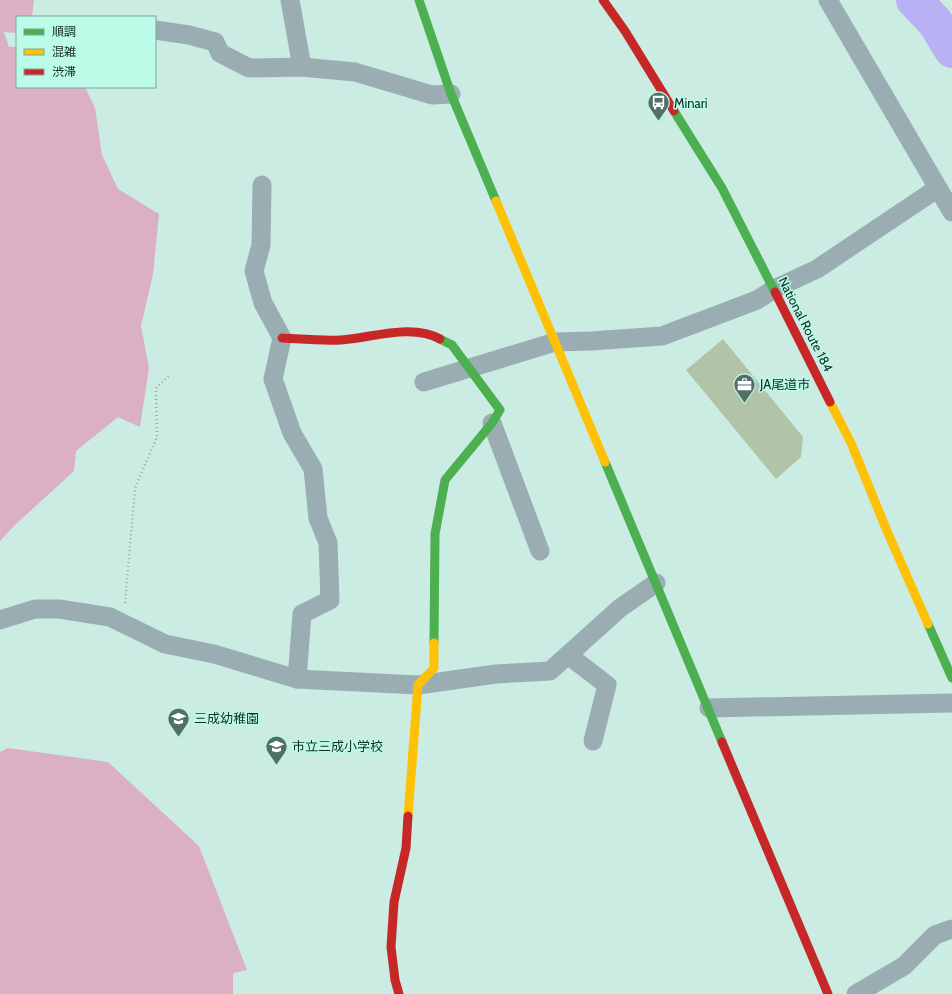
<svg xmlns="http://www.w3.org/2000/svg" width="952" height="994" viewBox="0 0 952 994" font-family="Cabin,'Noto Sans JP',sans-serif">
<rect width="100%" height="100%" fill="#caece2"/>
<g fill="#dcb0c4">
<path d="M0 0H34L32 17H17V33L4 32 9 47H17V87H85L95 108 102 155 118 189 159 214 153 274 141 326 149 368 140 427 118 417 76 451 74 471 15 525 0 541Z"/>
<path d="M8 748 108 762 199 846 247 970 233 973V994H0V752Z"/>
</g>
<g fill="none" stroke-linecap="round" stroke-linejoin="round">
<path stroke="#b8b1f4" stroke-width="36" d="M914 0 935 22 952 50"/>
</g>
<path fill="#b2c4a8" d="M723 339 803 437 801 457 776 479 686 370Z"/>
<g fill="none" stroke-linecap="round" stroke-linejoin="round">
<path stroke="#96abab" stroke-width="2.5" stroke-dasharray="1 3" stroke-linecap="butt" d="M125 603 135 488 157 437 156 388 169 376"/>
<g stroke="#9aadb3" stroke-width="19">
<path d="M290 0 302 67"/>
<path d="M828 0 952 212"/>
<path d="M155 30 189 35 215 42 220 53 249 68 302 67 355 72 432 95 451 94"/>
<path d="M262 185 261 245 254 271 263 303 282 338 273 379 292 433 313 469 318 518 328 543 330 600 302 614 297 679"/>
<path d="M424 382 555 342 591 341 662 336 757 300 774 289 817 269 938 188"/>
<path d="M492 423 540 551"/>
<path d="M0 620 35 609H59L110 617 165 644 214 654 297 679 418 685 496 674 550 671 620 608 656 583"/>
<path d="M568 655 607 685 593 741"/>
<path d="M709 708 952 703"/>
<path d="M856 994 904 966 935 935 952 929"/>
</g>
<g stroke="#4caf50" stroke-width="9">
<path d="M419 0 451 94 496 201"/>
<path d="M674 111 722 188 775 292"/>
<path d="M605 462 722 742"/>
<path d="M928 624 952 678"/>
<path d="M434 643 435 534 445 480 492 423 500 410 452 345 440 339"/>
</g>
<g stroke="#ffc107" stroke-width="9">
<path d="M496 201 605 462"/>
<path d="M830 402 851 443 887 531 928 624"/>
<path d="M408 816 418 685 434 668V643"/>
</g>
<g stroke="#c62828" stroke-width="9">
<path d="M603 0 625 31 674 111"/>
<path d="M775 292 830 402"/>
<path d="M282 338C301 339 321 341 341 340 371 338 412 323 440 339"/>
<path d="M722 742 828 994"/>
<path d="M399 994 395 980 391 947 394 902 406 848 408 816"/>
</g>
</g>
<defs>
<symbol id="bus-pin" viewBox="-11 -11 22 30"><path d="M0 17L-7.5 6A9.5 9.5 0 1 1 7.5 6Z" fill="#536f68" stroke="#bbfbe8"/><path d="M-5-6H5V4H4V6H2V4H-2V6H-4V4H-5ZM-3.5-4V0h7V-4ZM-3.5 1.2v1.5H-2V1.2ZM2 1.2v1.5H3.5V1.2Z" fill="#fff"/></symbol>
<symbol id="office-pin" viewBox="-11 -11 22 30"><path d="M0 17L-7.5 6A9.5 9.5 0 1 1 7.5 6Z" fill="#536f68" stroke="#bbfbe8"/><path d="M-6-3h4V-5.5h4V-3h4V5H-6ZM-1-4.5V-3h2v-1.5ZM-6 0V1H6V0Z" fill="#fff"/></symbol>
<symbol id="school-pin" viewBox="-11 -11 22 30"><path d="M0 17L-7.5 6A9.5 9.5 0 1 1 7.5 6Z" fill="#536f68" stroke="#bbfbe8"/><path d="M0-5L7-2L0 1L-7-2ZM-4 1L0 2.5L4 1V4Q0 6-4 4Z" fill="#fff"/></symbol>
</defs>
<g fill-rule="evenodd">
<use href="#bus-pin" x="646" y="90" width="25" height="34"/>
<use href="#office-pin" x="732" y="372" width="25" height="34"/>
<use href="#school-pin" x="166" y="706" width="25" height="34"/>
<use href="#school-pin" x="264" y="734" width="25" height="34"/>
</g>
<g text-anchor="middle" stroke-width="3" stroke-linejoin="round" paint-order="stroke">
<g font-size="13" fill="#132c26" stroke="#bbfbe8" text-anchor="start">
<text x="674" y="108">Minari</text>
<text x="760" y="389">JA尾道市</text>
<text x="194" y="723">三成幼稚園</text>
<text x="292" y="751">市立三成小学校</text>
</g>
<g font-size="13" fill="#132c26" stroke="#bbfbe8">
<text transform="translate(806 324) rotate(63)" y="5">National Route 184</text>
</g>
</g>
<rect x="16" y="16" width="140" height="72" fill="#bbfbe8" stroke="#78a89a"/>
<rect x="24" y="29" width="20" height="6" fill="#4caf50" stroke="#78a89a"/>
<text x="52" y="36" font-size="12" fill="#132c26">順調</text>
<rect x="24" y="49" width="20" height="6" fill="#ffc107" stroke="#78a89a"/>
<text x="52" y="56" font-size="12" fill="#132c26">混雑</text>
<rect x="24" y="69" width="20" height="6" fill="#c62828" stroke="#78a89a"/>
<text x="52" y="76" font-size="12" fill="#132c26">渋滞</text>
</svg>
